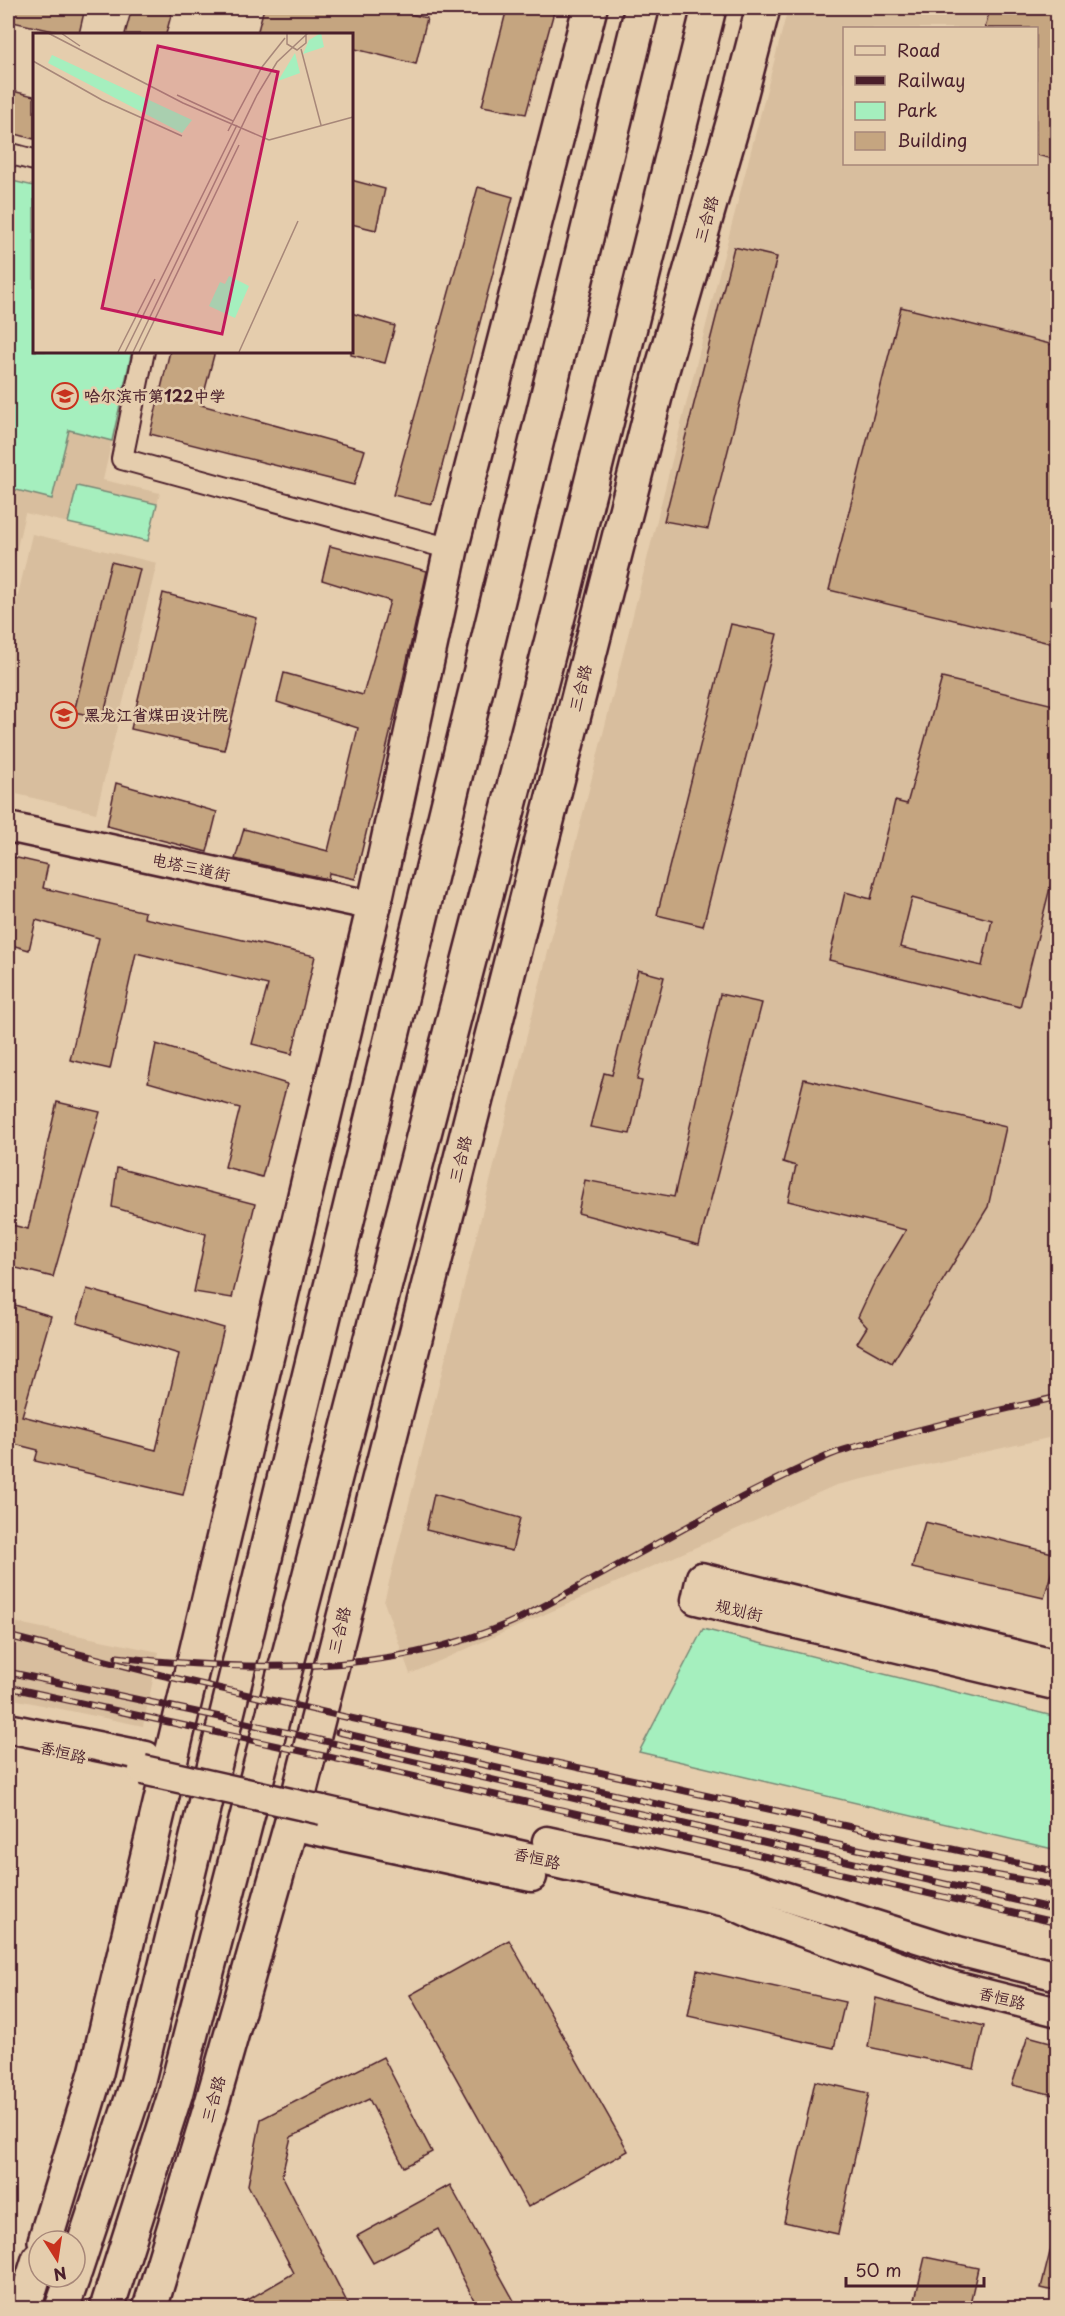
<svg xmlns="http://www.w3.org/2000/svg" width="1065" height="2316" viewBox="0 0 1065 2316" font-family="'Playpen Sans','LXGW WenKai TC',sans-serif">
<rect width="100%" height="100%" fill="#e5cdad"/>
<filter id="ink" filterUnits="userSpaceOnUse"><feTurbulence type="fractalNoise" baseFrequency=".0167" numOctaves="2"/><feDisplacementMap in="SourceGraphic" scale="12" xChannelSelector="R" yChannelSelector="G"/><feConvolveMatrix kernelMatrix="1 2 1 2 8 2 1 2 1" color-interpolation-filters="sRGB"/></filter>
<g filter="url(#ink)">
<g fill="#d8be9e" fill-rule="evenodd">
<path d="M788 8H1057V1436L836 1485 410 1674 384 1602 720 270ZM844 28H1036V164H844Z"/>
<path d="M8 180 34 186V351H132L103 480 160 493 148 541 25 513 8 587Z"/>
<path d="M32 534 157 563 96 813 8 792V639Z"/>
<path d="M8 1621 159 1652 143 1726 8 1698Z"/>
</g>
<g fill="#a5efbe" stroke="#788774" stroke-width="1.5">
<path d="M8 180 34 186V351H132L112 441 69 430 52 499 8 488Z"/>
<path d="M77 486 157 504 148 541 68 523Z"/>
<path d="M703 1629 1057 1717V1850L639 1752Z"/>
</g>
<g fill="#c5a580" stroke="#4a1f2b" stroke-width="1.5" fill-rule="evenodd">
<path d="M8 8H85L79 34H67L8 21Z"/>
<path d="M132 8H173L166 34H125Z"/>
<path d="M264 8H385L427 18 416 64 351 48V34H257Z"/>
<path d="M507 8H555L526 114 482 106Z"/>
<path d="M990 8H1058V160L1036 155V28H985Z"/>
<path d="M8 90 34 96V139L8 132Z"/>
<path d="M351 180 385 189 376 230 351 224Z"/>
<path d="M478 187 513 197 432 504 393 495Z"/>
<path d="M734 247 777 257 708 529 664 521Z"/>
<path d="M901 307 1058 346V645L829 590Z"/>
<path d="M351 313 395 326 385 363 351 355Z"/>
<path d="M170 351H215L201 405 365 450 354 485 150 434Z"/>
<path d="M330 546 427 571 401 688 355 879 329 873 328 879 235 859 244 829 328 851 358 728 277 702 284 673 363 695 390 601 322 580Z"/>
<path d="M111 562 140 569 103 718 74 712Z"/>
<path d="M163 593 257 618 224 750 131 729Z"/>
<path d="M731 624 777 634 703 926 657 915Z"/>
<path d="M942 678 1058 706V856L1020 1007 829 960 845 892 871 899 895 801 907 804ZM912 898 992 920 982 966 900 947Z"/>
<path d="M116 783 217 812 207 852 107 826Z"/>
<path d="M13 857 48 865 43 888 145 912 144 918 315 956 292 1054 252 1044 268 985 136 953 110 1069 70 1060 99 938 36 920 29 950 8 944V876Z"/>
<path d="M638 970 664 977 637 1080 642 1081 630 1134 590 1127 604 1073 612 1075Z"/>
<path d="M720 994 762 1003 699 1245 578 1213 585 1180 674 1197Z"/>
<path d="M156 1044 287 1084 262 1177 225 1167 240 1108 148 1082Z"/>
<path d="M804 1079 1006 1127 988 1207 892 1363 857 1343 867 1327 858 1317 873 1285 906 1230 788 1201 796 1166 783 1162Z"/>
<path d="M57 1102 100 1112 53 1277 8 1266V1224L28 1229Z"/>
<path d="M117 1168 255 1204 232 1298 194 1292 206 1234 112 1207Z"/>
<path d="M87 1289 224 1328 183 1495 35 1461 38 1450 14 1444 12 1453 8 1452V1332L15 1305 51 1316 22 1416 156 1450 179 1354 77 1323Z"/>
<path d="M434 1494 520 1518 512 1551 426 1530Z"/>
<path d="M925 1522 1057 1554 1044 1598 912 1568Z"/>
<path d="M509 1940 628 2151 528 2207 410 1995Z"/>
<path d="M697 1970 845 2002 834 2048 688 2016Z"/>
<path d="M876 1998 984 2026 974 2069 868 2047Z"/>
<path d="M1028 2036 1058 2044V2096L1012 2085Z"/>
<path d="M383 2057 432 2152 404 2167 369 2099 291 2137 282 2175 350 2308H234L294 2273 248 2185 261 2119Z"/>
<path d="M815 2081 869 2093 838 2234 784 2222Z"/>
<path d="M450 2185 518 2308H478L438 2229 373 2263 357 2236Z"/>
<path d="M1052 2244 1058 2245V2292L1041 2288Z"/>
<path d="M925 2257 978 2268 969 2308H913Z"/>
</g>
<g fill="none" stroke-linecap="round" stroke-linejoin="round">
<defs>
<g id="street">
<path d="M8 153 34 160"/>
<path d="M144 351 122 459 451 549"/>
</g>
<g id="secondary">
<path d="M8 827 374 906"/>
<path d="M1058 1665 701 1577 696 1600 1058 1686"/>
<path d="M8 1728 146 1756"/>
<path d="M322 1810 726 1902 757 1916 951 1985 1058 2012"/>
<path d="M291 1825 532 1877"/>
<path d="M547 1841 745 1884 958 1951 1058 1976"/>
</g>
<g id="highway">
<path d="M45 2241 96 2073 374 906 451 549 590 8"/>
<path d="M75 2271 137 2084 642 8"/>
<path d="M24 2308 39 2259"/>
<path d="M62 2308 73 2277"/>
<path d="M107 2308 175 2095 562 601 709 8"/>
<path d="M150 2308 212 2103 291 1825 660 377 734 120 763 8"/>
</g>
</defs>
<use href="#street" stroke="#4a1f2b" stroke-width="24"/>
<use href="#secondary" stroke="#4a1f2b" stroke-width="33"/>
<use href="#highway" stroke="#4a1f2b" stroke-width="38"/>
<use href="#street" stroke="#e5cdad" stroke-width="20"/>
<use href="#secondary" stroke="#e5cdad" stroke-width="28"/>
<use href="#highway" stroke="#e5cdad" stroke-width="33"/>
<defs>
<g id="rail">
<path d="M8 1636 161 1675 341 1716 1058 1872"/>
<path d="M117 1657C245 1671 386 1676 507 1624 540 1610 572 1590 604 1573 678 1532 752 1489 830 1455 849 1447 872 1443 892 1437 947 1422 1002 1410 1058 1397"/>
<path d="M8 1672 220 1717 1058 1910"/>
<path d="M8 1687 333 1758 1058 1923"/>
<path d="M338 1732 834 1844 919 1862 1058 1886"/>
</g>
</defs>
<use href="#rail" stroke="#4a1f2b" stroke-width="7"/>
<use href="#rail" stroke="#e5cdad" stroke-width="4.5" stroke-dasharray="14" stroke-linecap="butt"/>
<defs>
<path id="secondary-bridge" d="M143 1770 322 1810"/>
</defs>
<use href="#secondary-bridge" stroke="#4a1f2b" stroke-width="33" stroke-linecap="butt"/>
<use href="#secondary-bridge" stroke="#e5cdad" stroke-width="28"/>
</g>
</g>
<defs>
<symbol id="school-ring" viewBox="-11 -11 22 22"><circle r="9.5" fill="#e5cdad" stroke="#c8321e" stroke-width="1.5"/><path d="M0-5L7-2L0 1L-7-2ZM-4 1L0 2.5L4 1V4Q0 6-4 4Z" fill="#c8321e"/></symbol>
<symbol id="university-ring" viewBox="-11 -11 22 22"><circle r="9.5" fill="#e5cdad" stroke="#c8321e" stroke-width="1.5"/><path d="M0-5L7-2L0 1L-7-2ZM-4 1L0 2.5L4 1V4Q0 6-4 4Z" fill="#c8321e"/></symbol>
</defs>
<g fill-rule="evenodd">
<use href="#school-ring" x="50" y="381" width="30" height="30"/>
<use href="#university-ring" x="49" y="700" width="30" height="30"/>
</g>
<g text-anchor="middle" stroke-width="5" stroke-linejoin="round" paint-order="stroke">
<g font-size="16" fill="#4a1f2b" stroke="#e5cdad">
<text transform="translate(706 219) rotate(-74)" y="6">三合路</text>
<text transform="translate(580 688) rotate(-76)" y="6">三合路</text>
<text transform="translate(191 867) rotate(12)" y="6">电塔三道街</text>
<text transform="translate(460 1159) rotate(-76)" y="6">三合路</text>
<text transform="translate(739 1610) rotate(13)" y="6">规划街</text>
<text transform="translate(339 1630) rotate(-76)" y="6">三合路</text>
<text transform="translate(63 1752) rotate(14)" y="6">香恒路</text>
<text transform="translate(537 1858) rotate(13)" y="6">香恒路</text>
<text transform="translate(1002 1998) rotate(14)" y="6">香恒路</text>
<text transform="translate(213 2099) rotate(-74)" y="6">三合路</text>
</g>
<g font-size="16" font-weight="bold" fill="#4a1f2b" stroke="#e5cdad" text-anchor="start">
<text x="84" y="402">哈尔滨市第122中学</text>
<text x="84" y="721">黑龙江省煤田设计院</text>
</g>
</g>
<g transform="translate(33 33)">
<rect width="320" height="320" fill="#e5cdad"/>
<path d="M288 0 291 14 270 21 276 7ZM262 20 267 40 245 48ZM19 22 159 87 149 100 15 30ZM196 243 216 253 202 285 176 273 187 249 192 251Z" fill="#a5efbe"/>
<path fill="none" stroke="#a78779" stroke-width="1.5" d="M15 0 150 70 236 107M28 0 47 13M254 0V11L264 17 273 10V0M268 16 288 92M0 28 69 67 149 103M144 62 200 88M195 98 229 34 252 5M236 107 320 84M85 319 122 246M92 319 204 92M100 319 224 62 244 29 275 0M106 319 206 112M206 319 265 188"/>
<path fill="#c2185b" fill-opacity="0.15" stroke="#c2185b" stroke-width="3" d="M125 13 245 39 189 301 69 275Z"/>
<rect width="320" height="320" fill="none" stroke="#4a1f2b" stroke-width="3"/>
</g>
<rect width="1065" height="2316" fill="none" stroke="#e5cdad" stroke-width="30"/>
<rect x="15" y="15" width="1035" height="2286" fill="none" stroke="#4a1f2b" stroke-width="2" filter="url(#ink)"/>
<rect x="843" y="27" width="195" height="138" fill="#e5cdad" stroke="#a78779" stroke-width="1.5"/>
<rect x="855" y="46" width="30" height="9" fill="#e5cdad" stroke="#a78779" stroke-width="1.5"/>
<text x="897" y="57" font-size="18" fill="#4a1f2b">Road</text>
<rect x="855" y="76" width="30" height="9" fill="#4a1f2b" stroke="#a78779" stroke-width="1.5"/>
<text x="897" y="87" font-size="18" fill="#4a1f2b">Railway</text>
<rect x="855" y="102" width="30" height="18" fill="#a5efbe" stroke="#a78779" stroke-width="1.5"/>
<text x="897" y="117" font-size="18" fill="#4a1f2b">Park</text>
<rect x="855" y="132" width="30" height="18" fill="#c5a580" stroke="#a78779" stroke-width="1.5"/>
<text x="897" y="147" font-size="18" fill="#4a1f2b">Building</text>
<g transform="translate(57 2259) rotate(168)"><circle r="28" fill="#e5cdad" stroke="#a78779" stroke-width="1.5"/>
<path d="M0-4.5L10 22L0 15L-10 22Z" fill="#c8321e"/>
<text y="-9" font-size="16" font-weight="bold" text-anchor="middle" fill="#4a1f2b">N</text>
</g>
<path d="M846 2277v9h138v-9" fill="none" stroke="#4a1f2b" stroke-width="3"/>
<text x="855" y="2277" font-size="18" fill="#4a1f2b" stroke="#e5cdad" stroke-width="4.5" paint-order="stroke">50 m</text>
</svg>
